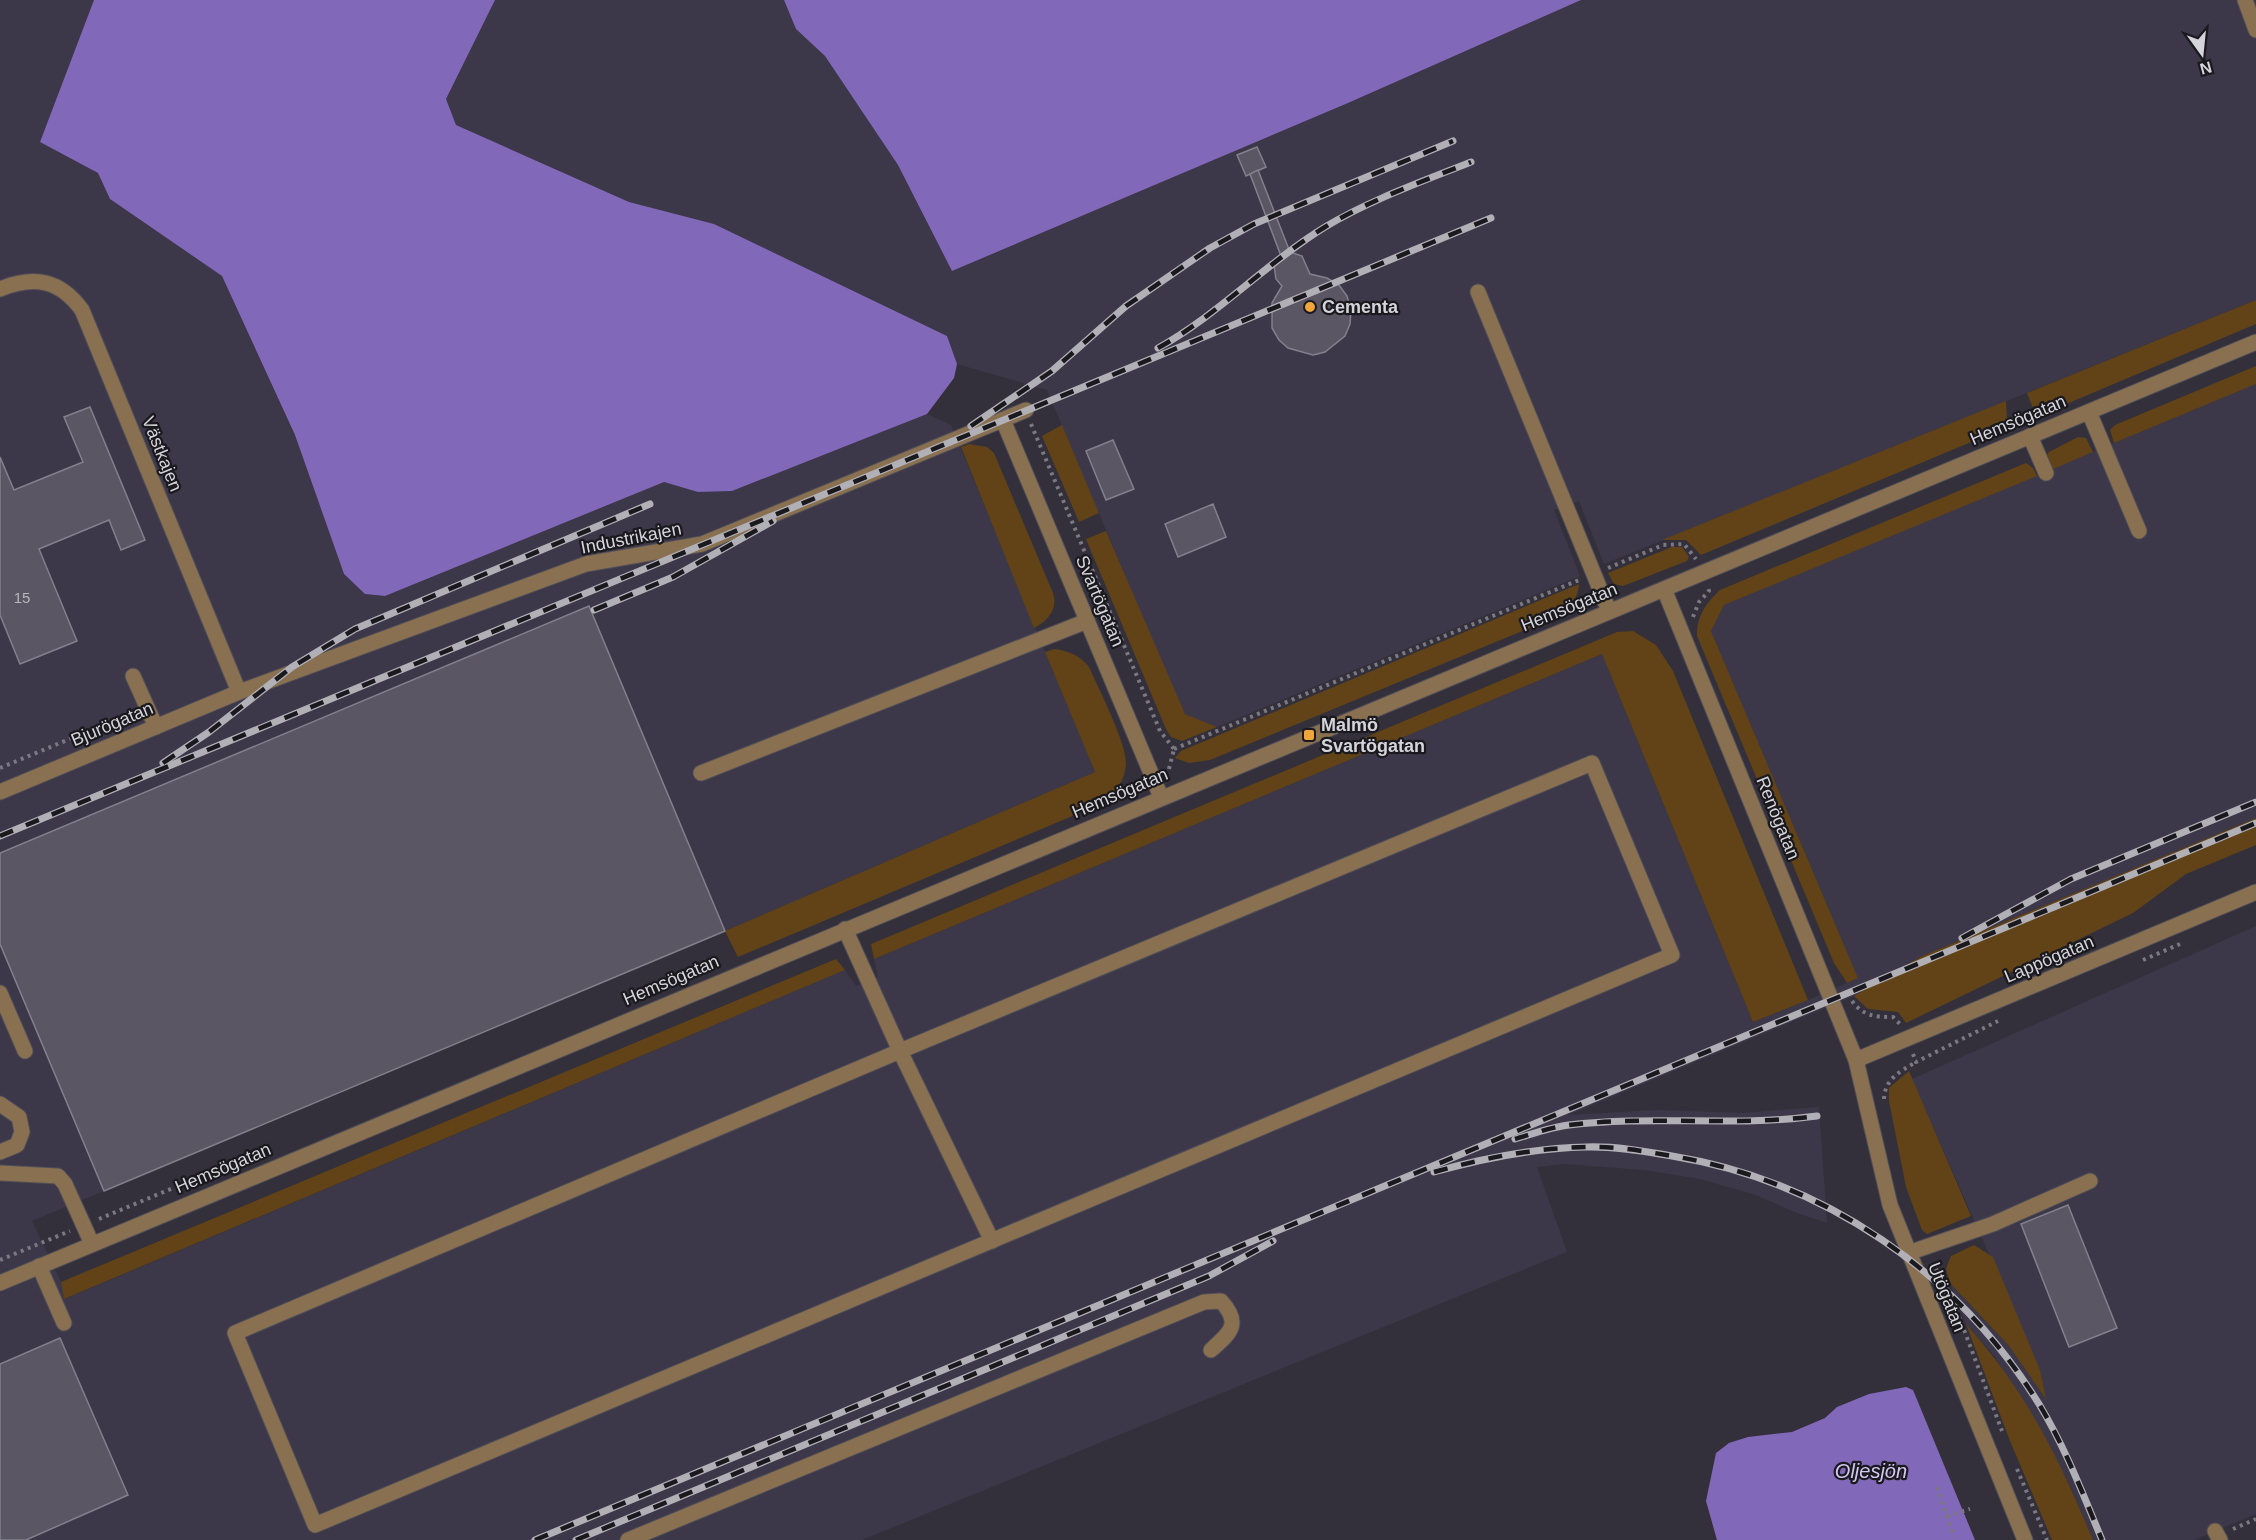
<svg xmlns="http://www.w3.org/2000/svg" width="2256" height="1540" viewBox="0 0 2256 1540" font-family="Arial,sans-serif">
<rect width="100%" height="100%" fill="#33303b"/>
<g fill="#3d3849">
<path d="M0 0H94L40 142 98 173 110 199 222 276 295 435 344 574 365 594 385 596 664 482 698 492 732 491 927 414 951 425 1095 772 725 931 32 1221 61 1282 65 1299 845 970 856 986 878 977 874 959 1602 654 1753 1022 1808 1000 1858 978 1711 631 1724 605 2256 384V818L1920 957 1854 996 1568 1115 1657 1110 1743 1113 1819 1107 1827 1223 1797 1213 1756 1195 1700 1179 1644 1170 1564 1164 1537 1167 1567 1252 862 1540H0Z"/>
<path d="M495 0H784L796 29 825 56 898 165 952 271 1348 103 1581 0H2256V300L1604 564 1579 501 1554 510 1580 576 1217 727 1185 714 1173 689 1047 390 957 364 947 336 714 224 629 202 456 125 446 99Z"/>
<path d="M2256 926V1514L2194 1540H2093L2071 1488 1995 1357 1966 1324 1950 1283 2009 1346 2045 1397 2040 1370 1912 1079Z"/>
</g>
<g fill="#614317">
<path d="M2256 300V324L2045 413 2032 406 2027 393Z"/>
<path d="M2256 366V384L2114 443 2110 430 2115 425Z"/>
<path d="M2006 401 2007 418 1995 432 1701 555 1686 540H1662Z"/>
<path d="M1062 425 1099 513 1079 522 1042 436Z"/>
<path d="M2078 437 2086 438 2093 452 2053 469 2047 455 2049 452Z"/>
<path d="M969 444 987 447 994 453 1053 593C1058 609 1049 620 1034 628L961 447Z"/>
<path d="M2026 463 2033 468 2037 476 1724 605 1711 631 1858 978 1847 983 1834 963 1697 636C1696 617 1706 603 1720 590Z"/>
<path d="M1106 531 1185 714 1217 727 1182 741 1171 737 1166 729 1086 539Z"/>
<path d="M1672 547H1682L1689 557 1687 561 1623 586 1614 584 1608 573Z"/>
<path d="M1579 584C1577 608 1561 613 1542 623L1210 760 1189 763 1175 758 1181 751Z"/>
<path d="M1633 631 1656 645 1673 671 1808 1000 1753 1022 1602 654 874 959 871 944 1617 632Z"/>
<path d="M1054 649C1069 651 1079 655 1089 667 1099 690 1126 741 1126 764 1125 779 1117 790 1108 801L738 957 725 931 1095 772 1045 652Z"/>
<path d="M2256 818V845L2186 874 2133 913 1906 1023 1898 1012 1868 1009 1854 996 1920 957Z"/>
<path d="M836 959 845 970 64 1299 61 1282Z"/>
<path d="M1909 1071 1971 1216 1927 1234 1922 1230 1906 1187 1889 1101V1088Z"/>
<path d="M1974 1245 1993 1257 2040 1370 2046 1399 2009 1346 1950 1283 1946 1269 1951 1256Z"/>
<path d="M1966 1324C2027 1393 2058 1456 2093 1540H2052L2010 1441Z"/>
</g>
<g fill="#8268b9">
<path d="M94 0H495L446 99 456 125 629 202 714 224 947 336 957 364 954 378 927 414 732 491 698 492 664 482 385 596 365 594 344 574 295 435 222 276 110 199 98 173 40 142Z"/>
<path d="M784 0H1581L1348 103 952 271 898 165 825 56 796 29Z"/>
<path d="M1906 1387 1913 1390 1975 1540H1717L1706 1501 1716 1453 1729 1443 1748 1437 1792 1432 1825 1418 1837 1407 1869 1394Z"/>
</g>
<g fill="#5a5663" stroke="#83808d" stroke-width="1.5">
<path d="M1257 147 1266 167 1246 176 1237 155Z"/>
<path d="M1258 170 1290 252 1281 256 1250 174Z"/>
<path d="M1290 252 1302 256 1310 274 1327 278 1339 285 1347 296 1351 310 1350 324 1345 336 1325 352 1313 355 1288 348 1279 340 1272 328V303L1282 286 1276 279 1274 265 1277 259Z"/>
<path d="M90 407 145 540 121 550 109 520 39 549 77 641 20 664 0 615V457L14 490 83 462 64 417Z"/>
<path d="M1113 440 1134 489 1106 500 1086 451Z"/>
<path d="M1213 504 1226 537 1178 557 1165 524Z"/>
<path d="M589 606 725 931 104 1191 0 944V853Z"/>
<path d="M2068 1205 2117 1328 2069 1347 2021 1224Z"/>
<path d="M60 1338 128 1495 26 1540H0V1364Z"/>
</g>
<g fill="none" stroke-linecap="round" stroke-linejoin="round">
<defs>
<g id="minor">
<path d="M2245 0 2256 30"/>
<path d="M0 289C35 275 60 280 82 310L239 692"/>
<path d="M1478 292 1609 611"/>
<path d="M2089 412 2139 531"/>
<path d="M1003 420 1161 797"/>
<path d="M2030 436 2046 473"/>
<path d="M1664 589 1856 1060 1890 1205 2025 1540"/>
<path d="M133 676 156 727"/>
<path d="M1592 763 1672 955 315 1525 235 1333 900 1051Z"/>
<path d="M701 773 1087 621"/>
<path d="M0 792 239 692 586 564 702 544 1026 410"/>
<path d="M845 929 900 1051 992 1241"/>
<path d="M0 993 25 1051"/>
<path d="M1856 1060 2256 892"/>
<path d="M0 1104 19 1117 22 1132 17 1145 0 1152"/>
<path d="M0 1173 58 1176 65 1184 92 1244"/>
<path d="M1908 1253 1993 1224 2090 1181"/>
<path d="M39 1266 64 1323"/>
<path d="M0 1283 2256 342"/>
<path d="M2215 1531 2220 1540"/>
<path d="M628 1540 1204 1302 1221 1301C1242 1324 1230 1333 1211 1350"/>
</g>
</defs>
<use href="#minor" stroke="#504e58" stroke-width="17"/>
<g stroke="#7a7881" stroke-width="4" stroke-dasharray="3 4.5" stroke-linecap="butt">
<path d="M1031 424 1160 731 1174 749"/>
<path d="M1608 568 1663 545 1684 544 1696 559"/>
<path d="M1693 617 1699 602 1709 591 1708 588"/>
<path d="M1174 749 1579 580"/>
<path d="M0 768 132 713"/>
<path d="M1169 769 1174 749"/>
<path d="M2143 960 2180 944"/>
<path d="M1852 1001C1863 1016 1875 1017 1893 1017L1901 1025"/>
<path d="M1913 1054 1916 1062 1998 1021"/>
<path d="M1884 1099C1885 1079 1899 1072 1916 1062"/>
<path d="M99 1219 264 1150"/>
<path d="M0 1260 70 1231"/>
<path d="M1936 1269 1951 1295 2002 1431"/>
<path d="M2017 1469 2047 1540"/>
<path d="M1937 1487 1954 1537"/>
<path d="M1947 1516 1970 1509"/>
<path d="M2233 1529 2256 1519"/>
</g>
<use href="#minor" stroke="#887050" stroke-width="15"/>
<defs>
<g id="rail">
<path d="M1158 348C1218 315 1266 263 1325 227 1370 200 1421 182 1471 162"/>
<path d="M971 426 1052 371 1126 306 1210 248 1254 224 1453 141"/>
<path d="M594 610 673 577 773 521"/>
<path d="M163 763 209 732 292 667 355 629 650 504"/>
<path d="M0 836 1491 218"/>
<path d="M1962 938 2071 879 2256 802"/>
<path d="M1515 1139C1532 1134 1551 1127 1569 1125 1651 1115 1734 1127 1817 1116"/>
<path d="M1434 1172C1484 1158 1534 1148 1586 1147 1614 1146 1644 1151 1672 1156 1825 1181 1957 1272 2039 1404 2065 1447 2083 1494 2102 1540"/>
<path d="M535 1540 2256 823"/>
<path d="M576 1540 1209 1276 1273 1241"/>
</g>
</defs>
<use href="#rail" stroke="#b2b0b7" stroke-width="7"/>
<use href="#rail" stroke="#1a191e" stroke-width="4.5" stroke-dasharray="14" stroke-linecap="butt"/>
</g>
<g fill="#efa73d" stroke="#1a191e" stroke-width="2">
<circle cx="1310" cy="307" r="6"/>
<rect x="1303" y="729" width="12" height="12" rx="3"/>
</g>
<g text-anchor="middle" stroke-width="4.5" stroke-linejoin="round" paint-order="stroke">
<g font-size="15" fill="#b7b4bd">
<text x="22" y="603">15</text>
</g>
<g font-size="18" font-weight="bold" fill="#d6d4db" stroke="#1a191e" text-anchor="start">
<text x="1322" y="313">Cementa</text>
<text x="1321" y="731">Malmö<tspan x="1321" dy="21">Svartögatan</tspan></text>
</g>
<g font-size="18" fill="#d6d4db" stroke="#1a191e">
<text transform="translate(2018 420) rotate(-23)" y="6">Hemsögatan</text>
<text transform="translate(162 454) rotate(68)" y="6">Västkajen</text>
<text transform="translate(631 538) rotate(-11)" y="6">Industrikajen</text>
<text transform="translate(1100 601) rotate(67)" y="6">Svartögatan</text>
<text transform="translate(1569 607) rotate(-22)" y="6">Hemsögatan</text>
<text transform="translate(112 724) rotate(-23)" y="6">Bjurögatan</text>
<text transform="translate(1120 793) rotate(-23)" y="6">Hemsögatan</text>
<text transform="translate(1778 818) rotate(68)" y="6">Renögatan</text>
<text transform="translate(2049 959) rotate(-23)" y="6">Lappögatan</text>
<text transform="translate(671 980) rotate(-23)" y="6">Hemsögatan</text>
<text transform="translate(223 1168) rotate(-23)" y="6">Hemsögatan</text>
<text transform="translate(1947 1297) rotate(68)" y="6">Utögatan</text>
</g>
<g font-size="20" font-style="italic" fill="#d3c8f4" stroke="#1a191e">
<text x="1871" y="1478">Oljesjön</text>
</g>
</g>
<g transform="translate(2202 54) rotate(165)" stroke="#1a191e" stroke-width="4.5" paint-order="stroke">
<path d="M0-4.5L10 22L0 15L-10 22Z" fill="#d6d4db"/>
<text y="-9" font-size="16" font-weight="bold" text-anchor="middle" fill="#d6d4db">N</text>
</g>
</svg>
